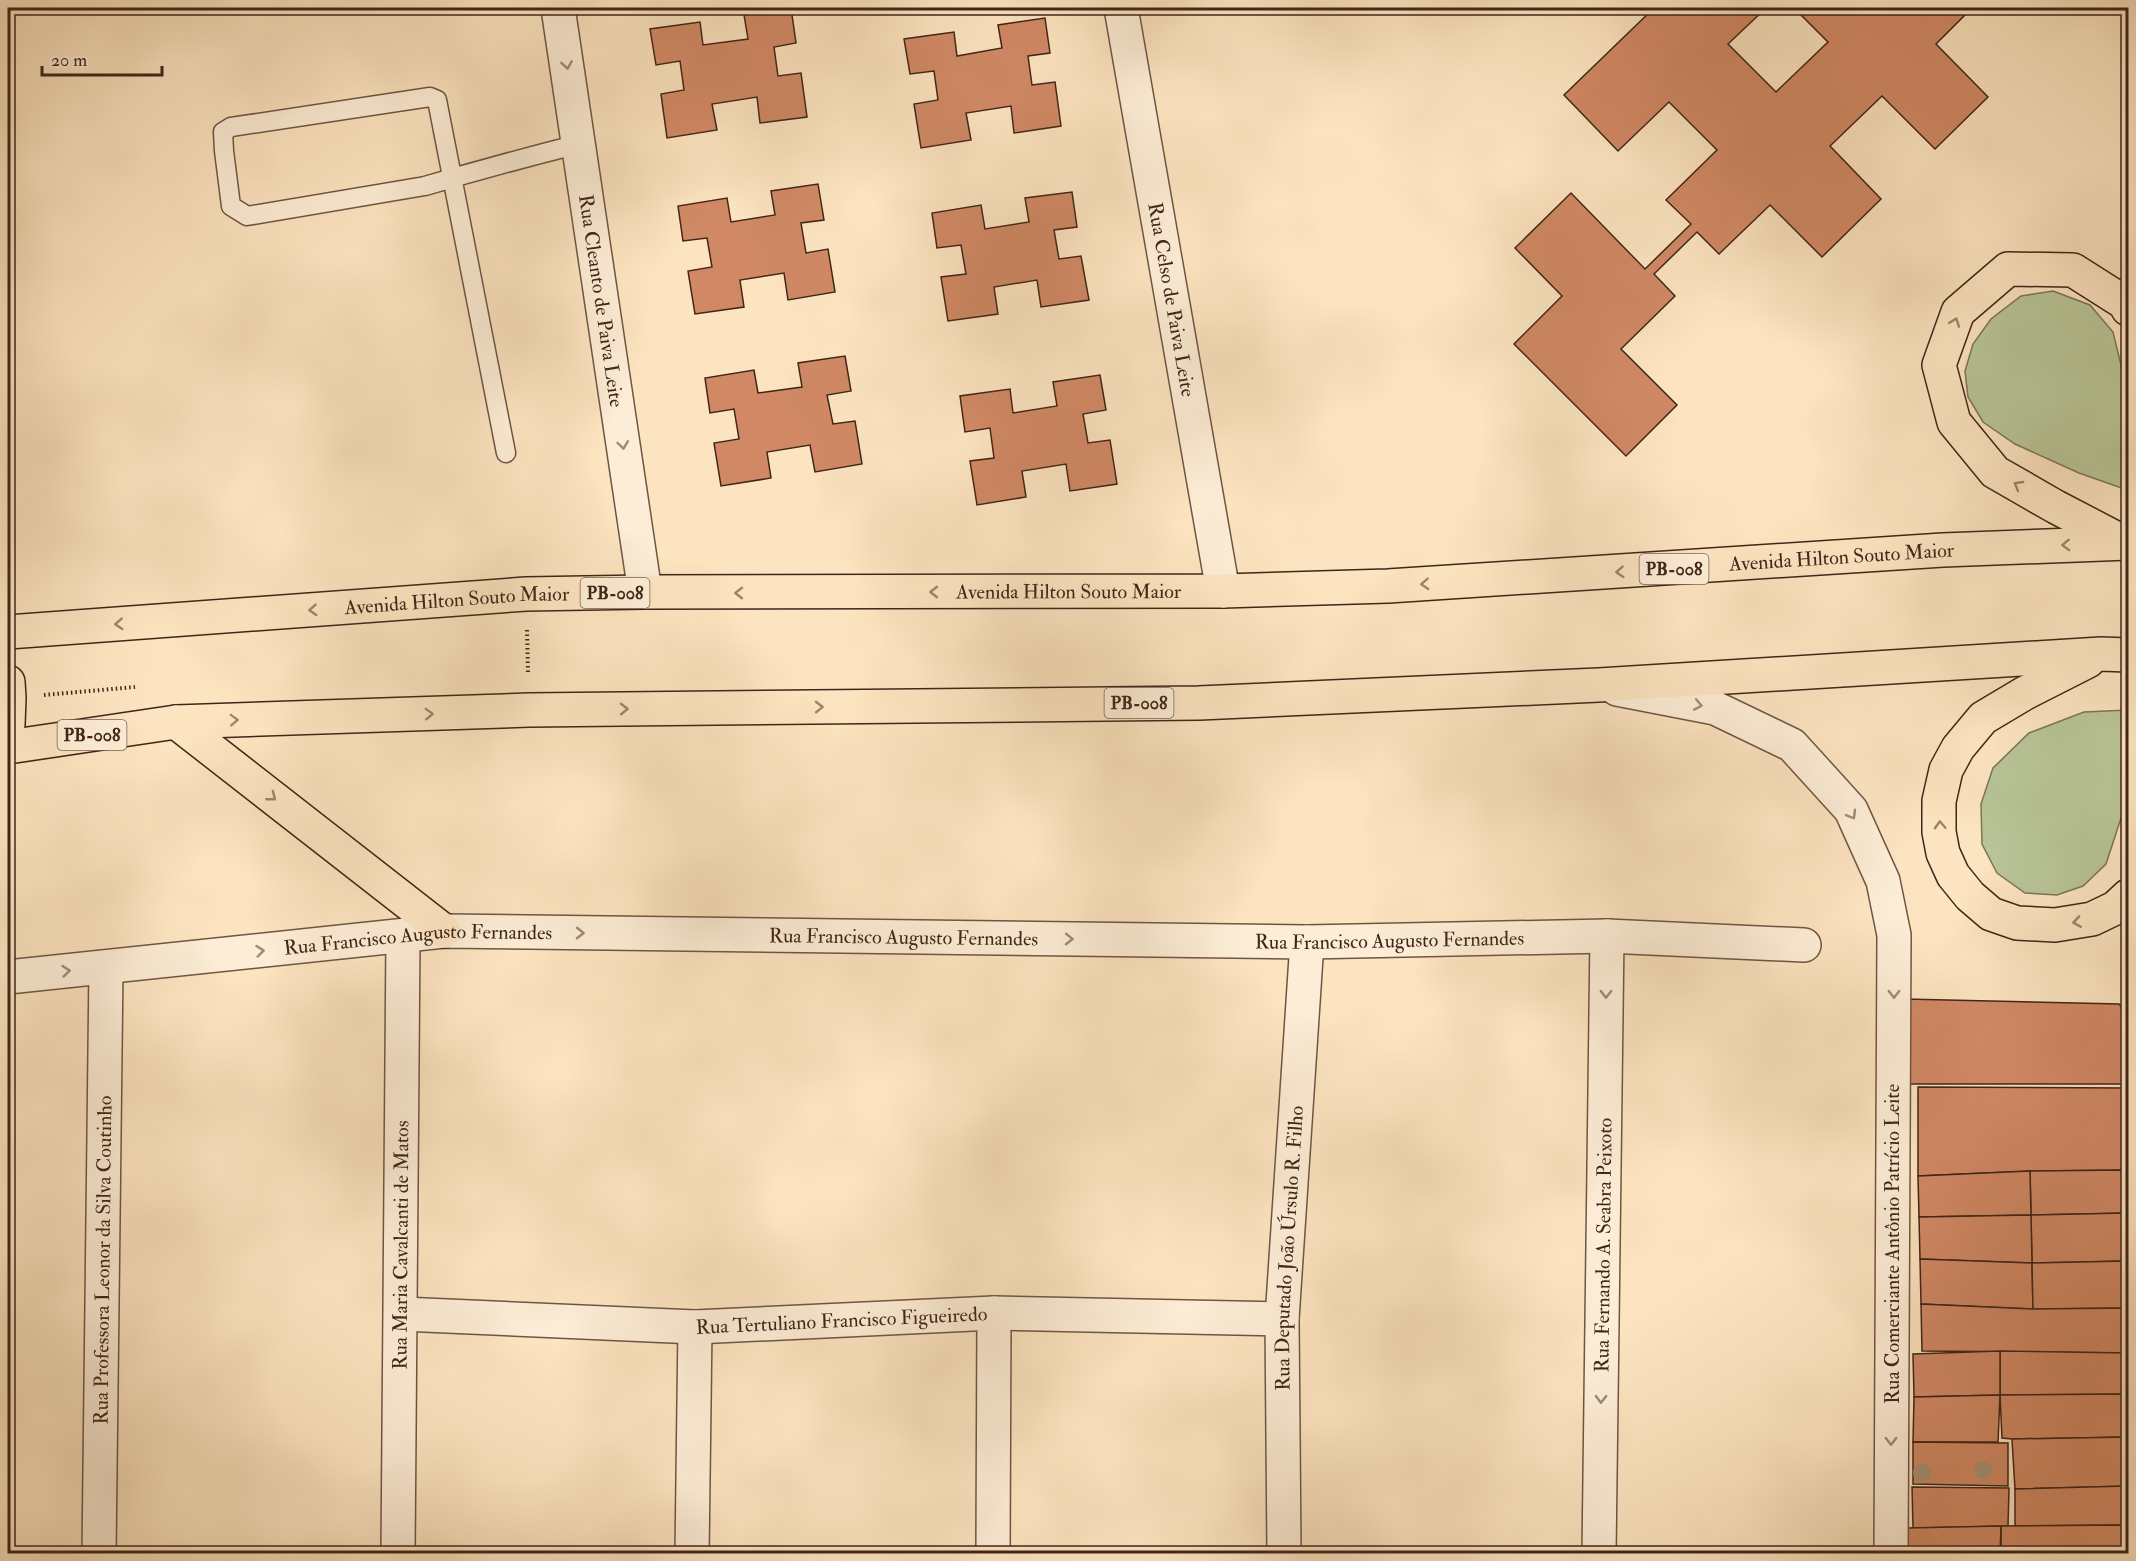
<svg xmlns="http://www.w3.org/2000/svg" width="2136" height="1561" viewBox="0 0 2136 1561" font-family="'IM FELL Double Pica',serif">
<rect width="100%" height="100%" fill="#fce4c0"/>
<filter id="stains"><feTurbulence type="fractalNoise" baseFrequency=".00333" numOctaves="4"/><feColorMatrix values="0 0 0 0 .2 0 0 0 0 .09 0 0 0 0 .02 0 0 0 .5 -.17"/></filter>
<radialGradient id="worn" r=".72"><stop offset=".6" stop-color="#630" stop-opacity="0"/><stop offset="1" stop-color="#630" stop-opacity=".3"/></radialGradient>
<g fill="#b8c597" stroke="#7c7558" stroke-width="1.5">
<path d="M2053 291 2090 305 2113 332 2121 365 2128 423 2127 490 2079 473 2015 444 1983 422 1968 397 1965 371 1973 344 1991 319 2021 296Z"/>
<path d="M2128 710 2123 812 2106 864 2083 886 2057 895 2025 893 1997 873 1982 844 1981 804 1993 768 2029 733 2084 712Z"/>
</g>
<g fill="#d18965" stroke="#402519" stroke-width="1.5">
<path d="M791 8 796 43 774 47 778 76 801 73 807 117 760 123 757 97 712 104 717 130 667 138 661 94 684 90 680 61 656 65 650 29 700 22 703 45 748 39 744 15Z"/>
<path d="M1654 8H1766L1728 44 1776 92 1828 42 1794 8H1972L1936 44 1988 97 1935 149 1882 96 1830 146 1881 199 1822 257 1770 205 1719 254 1697 232 1654 274 1675 296 1621 349 1677 405 1626 456 1514 344 1562 296 1515 248 1571 193 1645 269 1691 224 1666 200 1717 150 1669 102 1618 151 1564 95Z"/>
<path d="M1045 18 1050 53 1028 56 1032 85 1055 82 1061 126 1014 133 1011 106 966 113 971 140 921 148 914 104 938 100 934 71 910 74 904 39 954 32 957 56 1002 48 998 25Z"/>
<path d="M818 184 824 220 801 223 806 253 828 249 835 292 788 300 784 273 740 280 744 307 695 314 688 271 712 267 707 238 683 241 678 206 727 198 731 222 775 215 771 191Z"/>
<path d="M1072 192 1077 227 1054 230 1059 259 1081 256 1089 300 1041 307 1037 280 994 287 998 314 948 321 941 277 966 274 961 245 937 248 932 213 981 205 985 229 1029 222 1025 198Z"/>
<path d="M845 356 851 391 827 395 833 424 855 421 862 464 815 472 810 445 767 452 771 478 721 486 714 443 739 439 734 409 710 413 705 378 754 370 758 393 802 387 798 363Z"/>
<path d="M1100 375 1106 410 1083 414 1088 443 1110 440 1117 484 1070 491 1066 464 1022 471 1026 497 977 505 970 461 994 458 990 428 965 432 960 396 1010 389 1013 413 1057 406 1053 382Z"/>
<path d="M1904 999 2119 1004 2128 1015V1084H1904Z"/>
<path d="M1918 1087 2128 1088V1170L2030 1171 1918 1176Z"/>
<path d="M2128 1170V1213L2031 1215 2030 1171Z"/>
<path d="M2030 1171 2031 1215 1919 1217 1918 1176Z"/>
<path d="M2128 1213V1261L2032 1263 2031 1215Z"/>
<path d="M2031 1215 2032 1263 1920 1259 1919 1217Z"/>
<path d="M1920 1259 2032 1263 2033 1309 1921 1304Z"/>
<path d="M2128 1261V1308L2033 1309 2032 1263Z"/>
<path d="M1921 1304 2033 1309 2128 1308V1353L1922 1351Z"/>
<path d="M2000 1351 2128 1353V1394L2000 1395Z"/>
<path d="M2000 1351V1395L1914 1397 1913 1354Z"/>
<path d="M2128 1394V1437L2012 1439 2002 1438 2000 1395Z"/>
<path d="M2000 1395 1998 1442H1913L1914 1397Z"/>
<path d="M2128 1437V1486L2015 1489 2012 1439Z"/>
<path d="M1913 1442 2008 1443V1486L1913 1484Z"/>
<path d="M2128 1486V1525L2015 1526V1489Z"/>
<path d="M1912 1487 2009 1488 2008 1526 1913 1528Z"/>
<path d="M2128 1525V1554H2001V1526Z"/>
<path d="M2001 1526 2000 1554H1907V1528Z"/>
</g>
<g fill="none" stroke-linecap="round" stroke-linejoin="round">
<defs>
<path id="service" d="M506 453 437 100 430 97 231 127 223 132 224 151 231 206 247 216 425 186C476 171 527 157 579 144"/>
<g id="minor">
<path id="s1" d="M558 8 645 592"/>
<path id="s2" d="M8 977 444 931 1307 942 1607 936 1804 945"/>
<path id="s3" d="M402 1314 695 1327 994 1313 1282 1319"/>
<path id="s4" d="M99 1554 106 967"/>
<path id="s5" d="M398 1554 403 937"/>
<path d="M692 1554 695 1327"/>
<path d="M993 1554 994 1313"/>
<path id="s6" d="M1284 1554 1282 1319 1307 942"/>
<path id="s7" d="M1599 1554 1607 936"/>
</g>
<g id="tertiary">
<path id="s8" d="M1121 8 1223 591"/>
<path d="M1617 689 1715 708 1792 745 1851 810 1883 881 1894 935 1891 1554"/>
</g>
<g id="primary">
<path d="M2123 542 2056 507 1995 472 1954 422 1939 365 1958 312 2008 269 2073 270 2125 303 2128 309"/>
<path id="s9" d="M8 632 526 594 645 592 1223 591 1388 586 1943 550 2128 543"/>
<path d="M2088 661 2025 693 1983 718 1958 748 1946 770 1939 801V832L1943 853 1953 875 1970 896 1991 914 2017 923 2055 925 2092 919 2115 908 2128 896"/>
<path d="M8 682 9 698 8 725"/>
<path d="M176 722 444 931"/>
<path d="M8 747 176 722 529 710 1199 703 1599 685 2101 654 2128 655"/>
</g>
</defs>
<use href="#service" stroke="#6f5543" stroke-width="21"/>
<use href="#minor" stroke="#6f5543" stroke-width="36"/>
<use href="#tertiary" stroke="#6f5543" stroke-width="36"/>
<use href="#primary" stroke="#402519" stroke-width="36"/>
<g stroke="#402519" stroke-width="4" stroke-dasharray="1.5 3" stroke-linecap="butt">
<path d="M527 630 528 674"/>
<path d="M44 695 135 687"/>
</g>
<use href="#service" stroke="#fdedd6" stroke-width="18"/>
<use href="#minor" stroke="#fdedd6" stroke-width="33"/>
<use href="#tertiary" stroke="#fdedd6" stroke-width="33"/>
<use href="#primary" stroke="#fce4c0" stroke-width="33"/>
</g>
<g fill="#a59175">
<circle cx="1983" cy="1470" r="9"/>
<circle cx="1922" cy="1473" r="9"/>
</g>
<defs><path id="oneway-chevron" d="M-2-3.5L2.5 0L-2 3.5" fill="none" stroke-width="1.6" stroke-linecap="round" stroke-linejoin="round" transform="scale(1.5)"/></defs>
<g stroke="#9e8978">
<use href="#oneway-chevron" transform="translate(567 65) rotate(81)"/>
<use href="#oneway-chevron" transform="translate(623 445) rotate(82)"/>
<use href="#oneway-chevron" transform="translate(1698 705) rotate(11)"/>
<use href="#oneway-chevron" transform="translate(1852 815) rotate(60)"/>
<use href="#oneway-chevron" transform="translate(580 933) rotate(1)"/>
<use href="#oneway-chevron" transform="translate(1069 939) rotate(1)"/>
<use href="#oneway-chevron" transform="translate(260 951) rotate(-6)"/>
<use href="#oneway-chevron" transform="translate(66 971) rotate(-6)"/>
<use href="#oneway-chevron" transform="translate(1606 994) rotate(91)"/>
<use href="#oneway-chevron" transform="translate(1894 994) rotate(90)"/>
<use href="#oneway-chevron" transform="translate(1601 1399) rotate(91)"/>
<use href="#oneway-chevron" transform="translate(1891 1441) rotate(90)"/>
</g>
<g stroke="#9e846c">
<use href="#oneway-chevron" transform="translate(1955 322) rotate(-70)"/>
<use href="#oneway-chevron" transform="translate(2018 485) rotate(-150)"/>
<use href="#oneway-chevron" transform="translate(2066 545) rotate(178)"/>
<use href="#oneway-chevron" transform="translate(1620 572) rotate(176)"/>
<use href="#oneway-chevron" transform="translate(1425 584) rotate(177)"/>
<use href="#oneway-chevron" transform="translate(934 592) rotate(180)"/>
<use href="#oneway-chevron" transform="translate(739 593) rotate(-180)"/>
<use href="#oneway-chevron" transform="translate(313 610) rotate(176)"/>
<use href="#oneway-chevron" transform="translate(119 624) rotate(176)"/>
<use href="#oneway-chevron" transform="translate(819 707) rotate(-1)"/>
<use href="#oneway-chevron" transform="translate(624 709) rotate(-1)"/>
<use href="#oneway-chevron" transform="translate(429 714) rotate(-2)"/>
<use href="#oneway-chevron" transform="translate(234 720) rotate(-2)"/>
<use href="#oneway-chevron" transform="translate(272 797) rotate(38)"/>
<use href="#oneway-chevron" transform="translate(1940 825) rotate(-93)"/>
<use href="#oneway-chevron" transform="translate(2077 922) rotate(171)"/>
</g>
<g text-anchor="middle" stroke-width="4.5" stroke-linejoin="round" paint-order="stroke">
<g fill="#fdedd6" stroke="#796152" stroke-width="1.5">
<rect x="1639.5" y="554" width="69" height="30" rx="4.5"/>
<rect x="580.5" y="578" width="69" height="30" rx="4.5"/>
<rect x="1104.5" y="688" width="69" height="30" rx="4.5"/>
<rect x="57.5" y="720" width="69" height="30" rx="4.5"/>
</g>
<g font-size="18" font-weight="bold" fill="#402519">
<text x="1674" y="575">PB-008</text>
<text x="615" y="599">PB-008</text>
<text x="1139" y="709">PB-008</text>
<text x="92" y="741">PB-008</text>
</g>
<g font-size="20" fill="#402519" stroke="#fdedd6">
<text dy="7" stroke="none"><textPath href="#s8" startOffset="296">Rua Celso de Paiva Leite</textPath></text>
<text dy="7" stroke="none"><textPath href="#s1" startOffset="296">Rua Cleanto de Paiva Leite</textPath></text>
<text dy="7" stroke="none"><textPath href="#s9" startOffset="1836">Avenida Hilton Souto Maior</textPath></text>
<text dy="7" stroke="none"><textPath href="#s9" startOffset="1062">Avenida Hilton Souto Maior</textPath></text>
<text dy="7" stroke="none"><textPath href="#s9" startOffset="450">Avenida Hilton Souto Maior</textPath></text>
<text dy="7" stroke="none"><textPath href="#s2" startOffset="898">Rua Francisco Augusto Fernandes</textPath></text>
<text dy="7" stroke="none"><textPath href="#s2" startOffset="1384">Rua Francisco Augusto Fernandes</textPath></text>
<text dy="7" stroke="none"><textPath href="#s2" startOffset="412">Rua Francisco Augusto Fernandes</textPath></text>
<text transform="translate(1892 1244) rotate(-90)" y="7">Rua Comerciante Antônio Patrício Leite</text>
<text dy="7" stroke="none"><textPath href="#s5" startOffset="309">Rua Maria Cavalcanti de Matos</textPath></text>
<text dy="7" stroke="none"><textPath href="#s7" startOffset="309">Rua Fernando A. Seabra Peixoto</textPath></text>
<text dy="7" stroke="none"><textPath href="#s6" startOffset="306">Rua Deputado João Úrsulo R. Filho</textPath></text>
<text dy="7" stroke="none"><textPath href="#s4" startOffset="294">Rua Professora Leonor da Silva Coutinho</textPath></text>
<text dy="7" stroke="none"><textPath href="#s3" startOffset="440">Rua Tertuliano Francisco Figueiredo</textPath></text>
</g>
</g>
<rect width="2136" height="1561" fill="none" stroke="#fce4c0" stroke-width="30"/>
<rect x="9" y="9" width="2118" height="1543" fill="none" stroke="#402519" stroke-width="3"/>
<rect x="15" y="15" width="2106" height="1531" fill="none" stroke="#402519" stroke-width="1.5"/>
<path d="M42 66v9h120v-9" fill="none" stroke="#402519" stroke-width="3"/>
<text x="51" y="66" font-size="18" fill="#402519" stroke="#fdedd6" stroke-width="4.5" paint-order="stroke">20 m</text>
<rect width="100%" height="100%" filter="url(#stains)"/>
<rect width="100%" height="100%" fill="url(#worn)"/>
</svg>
